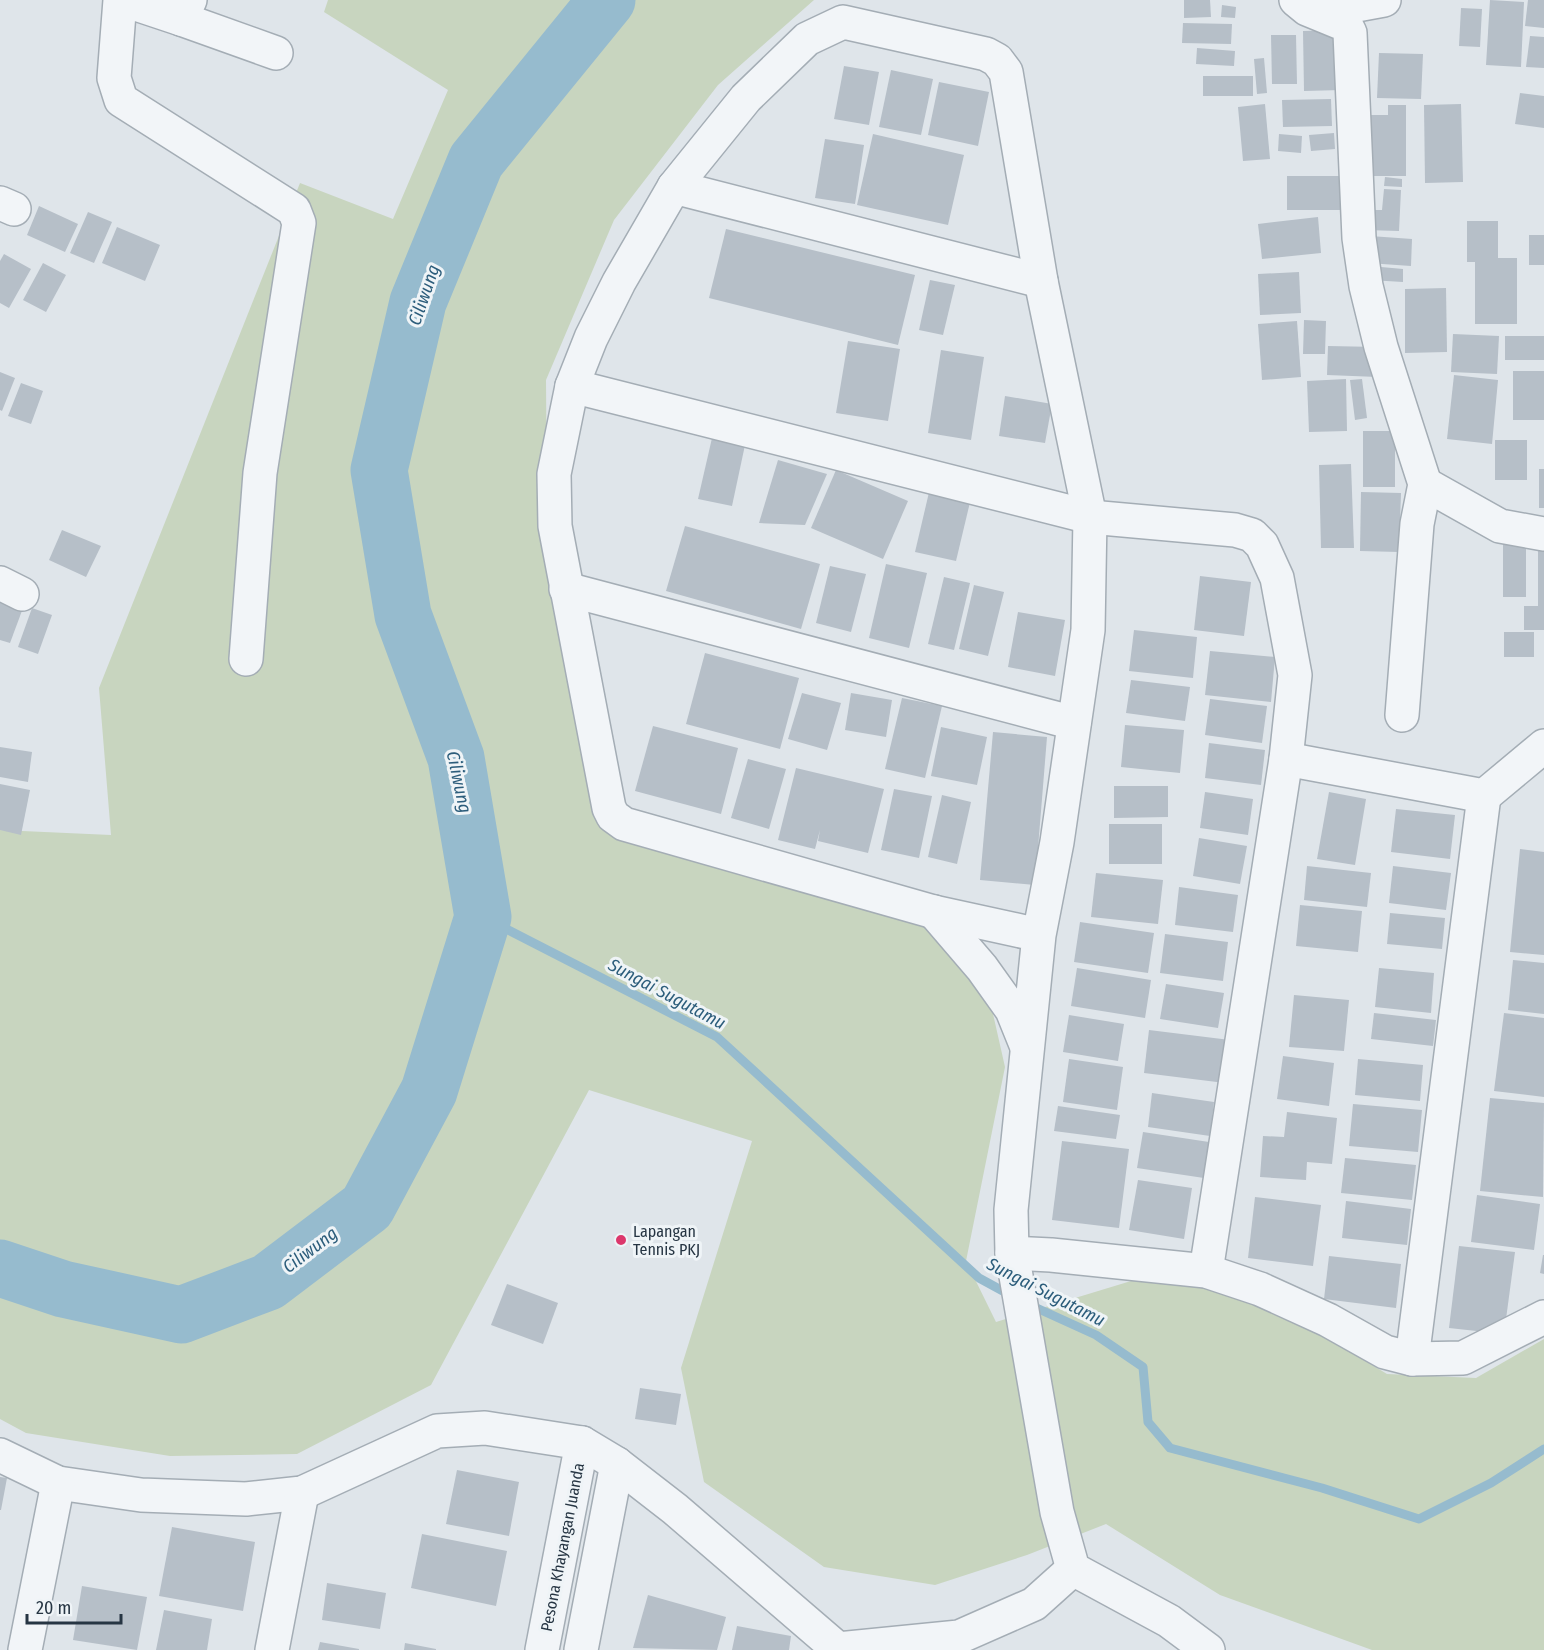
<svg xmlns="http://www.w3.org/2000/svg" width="1544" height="1650" viewBox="0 0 1544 1650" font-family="'Fira Sans Condensed',sans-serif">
<rect width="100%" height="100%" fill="#dfe5ea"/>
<path fill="#c8d5bf" d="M328 0H814L718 85 614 220 546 380 547 513 608 831 901 893 984 974 1005 1067 966 1261 996 1322 1154 1274 1274 1306 1387 1374 1476 1378 1544 1339V1650H1372L1220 1595 1106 1524 1027 1555 935 1585 824 1567 704 1482 681 1368 752 1141 589 1090 431 1385 297 1454 170 1456 26 1433 0 1419V830L111 835 99 688 300 183 393 219 448 90 324 12Z"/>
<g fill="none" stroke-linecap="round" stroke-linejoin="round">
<g stroke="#96bbce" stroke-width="9">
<path d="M483 917 717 1037 979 1278 1012 1296"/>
<path d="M1030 1305 1096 1335 1143 1367 1148 1422 1170 1448 1322 1488 1419 1519 1491 1483 1544 1449"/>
</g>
<path stroke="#96bbce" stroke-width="57" d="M0 1268 63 1289 181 1315 268 1282 367 1207 429 1091 483 917 456 758 403 615 379 470 418 302 476 161 607 0"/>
</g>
<g fill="#b6bfc8">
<path d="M1184 0H1210L1211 17 1184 18Z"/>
<path d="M1490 0 1524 2 1521 67 1486 65Z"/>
<path d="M1528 0H1544V28L1525 26Z"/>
<path d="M1222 5 1236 7 1235 18 1221 17Z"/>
<path d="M1461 8 1482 9 1480 47 1459 46Z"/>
<path d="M1183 23 1232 24 1231 44 1182 43Z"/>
<path d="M1341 30 1342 90 1304 91 1303 31Z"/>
<path d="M1271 35H1296L1297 84H1272Z"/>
<path d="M1530 36 1544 37V68L1526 67Z"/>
<path d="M1197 48 1235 51 1234 66 1196 64Z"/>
<path d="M1379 53 1423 54 1421 99 1377 98Z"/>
<path d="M1264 58 1267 93 1257 94 1254 59Z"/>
<path d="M844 66 879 72 869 125 834 119Z"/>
<path d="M891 70 933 79 921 135 879 127Z"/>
<rect x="1203" y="76" width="50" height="20"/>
<path d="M939 82 989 92 978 146 928 135Z"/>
<path d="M1520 93 1544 96V128L1515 124Z"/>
<path d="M1331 99 1332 126 1283 127 1282 100Z"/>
<path d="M1265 104 1270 159 1243 161 1238 107Z"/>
<path d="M1461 104 1463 182 1425 183 1424 105Z"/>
<path d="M1388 105H1406V176H1369V115H1388Z"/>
<path d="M1334 133 1335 149 1311 151 1309 135Z"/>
<path d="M873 134 964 155 948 225 857 205Z"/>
<path d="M1279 134 1302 136 1301 153 1278 151Z"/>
<path d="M825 139 864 145 855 204 815 198Z"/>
<rect x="1287" y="176" width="64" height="34"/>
<path d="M1385 177 1402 179V187L1384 186Z"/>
<path d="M1384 189 1401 190 1399 231 1365 230 1367 210H1382Z"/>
<path d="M39 206 78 224 65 252 27 235Z"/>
<path d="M88 212 112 222 94 263 70 253Z"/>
<path d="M1318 217 1321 253 1262 259 1258 224Z"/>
<path d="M1467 221H1498V258H1517V324H1475V262H1467Z"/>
<path d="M117 227 160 245 145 281 102 263Z"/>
<path d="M726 229 915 275 898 345 709 298Z"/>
<rect x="1529" y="235" width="15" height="30"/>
<path d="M1370 236 1412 239 1411 266 1368 263Z"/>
<path d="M4 254 31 269 9 308 0 303V261Z"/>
<path d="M43 263 66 275 46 312 23 300Z"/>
<path d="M1370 266 1403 269V282L1370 280Z"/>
<path d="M1299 272 1301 313 1260 315 1258 274Z"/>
<path d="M930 280 955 285 943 335 919 330Z"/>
<path d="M1446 288 1447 352 1405 353V289Z"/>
<path d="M1304 320 1326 321 1325 354H1303Z"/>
<path d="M1297 321 1301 377 1262 380 1258 324Z"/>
<path d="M1453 334 1499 336 1497 374 1451 372Z"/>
<rect x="1505" y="336" width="39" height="24"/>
<path d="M848 341 900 349 888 421 836 413Z"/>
<path d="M1328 346 1378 347V377L1327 375Z"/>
<path d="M941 350 984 357 971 440 928 433Z"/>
<rect x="1513" y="371" width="31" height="49"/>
<path d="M0 372 15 378 2 411 0 410Z"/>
<path d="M1454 375 1498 380 1492 444 1447 439Z"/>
<path d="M1346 379 1347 431 1309 432 1307 381Z"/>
<path d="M1362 379 1367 418 1355 420 1350 380Z"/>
<path d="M21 383 43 391 31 424 8 416Z"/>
<path d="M1005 396 1052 404 1045 443 999 436Z"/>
<rect x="1363" y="431" width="32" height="56"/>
<path d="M712 438 745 445 732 506 698 499Z"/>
<rect x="1495" y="440" width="32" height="40"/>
<path d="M778 460 827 474 805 525 759 523Z"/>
<path d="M1351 464 1354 548H1321L1319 465Z"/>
<rect x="1539" y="469" width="5" height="39"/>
<path d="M836 470 908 501 883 559 811 528Z"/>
<path d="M930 488 971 498 956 561 915 552Z"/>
<path d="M1361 492 1401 493 1399 552 1360 551Z"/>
<path d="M685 526 820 564 801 629 666 591Z"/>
<path d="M62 530 101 546 86 577 49 560Z"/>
<rect x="1503" y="539" width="23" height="58"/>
<path d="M1538 540H1544V630H1524V606H1538Z"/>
<path d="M886 564 927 573 909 648 869 638Z"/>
<path d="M830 566 866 574 851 632 816 623Z"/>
<path d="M1200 576 1251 582 1244 636 1194 630Z"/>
<path d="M944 577 970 583 954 650 928 644Z"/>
<path d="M974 585 1004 592 988 656 959 649Z"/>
<path d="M0 599 23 608 10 643 0 640Z"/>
<path d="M32 608 52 615 38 654 18 647Z"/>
<path d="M1018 612 1065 620 1055 676 1008 667Z"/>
<path d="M1134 630 1197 637 1193 678 1129 671Z"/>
<rect x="1504" y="632" width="30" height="25"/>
<path d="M1210 651 1275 657 1271 702 1205 695Z"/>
<path d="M705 653 799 678 780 749 686 724Z"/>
<path d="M1131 680 1190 687 1185 721 1126 713Z"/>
<path d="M802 693 841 703 827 750 788 739Z"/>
<path d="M851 693 892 700 886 737 845 730Z"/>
<path d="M902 698 942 706 925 778 885 769Z"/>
<path d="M1210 699 1267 706 1262 743 1205 735Z"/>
<path d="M1125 725 1184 730 1180 773 1121 767Z"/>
<path d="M653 726 738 748 721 814 635 791Z"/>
<path d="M941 727 987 737 977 785 931 776Z"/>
<path d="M993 732 1047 737 1035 885 980 880Z"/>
<path d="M1209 743 1265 750 1261 785 1205 778Z"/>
<path d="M0 747 32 752 28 782 0 777Z"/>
<path d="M748 759 786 769 769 829 731 818Z"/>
<path d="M796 768 884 789 868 853 818 841 820 830 815 849 778 840Z"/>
<path d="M0 784 30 790 21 835 0 830Z"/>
<path d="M1114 786H1168V817L1114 818Z"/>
<path d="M894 789 932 796 919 858 881 850Z"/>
<path d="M1205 792 1253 799 1248 835 1200 828Z"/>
<path d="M1329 792 1366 799 1355 865 1317 859Z"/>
<path d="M942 795 971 802 957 864 928 857Z"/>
<path d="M1396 809 1455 815 1450 859 1391 852Z"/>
<rect x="1109" y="824" width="53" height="40"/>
<path d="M1199 838 1247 846 1240 884 1193 876Z"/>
<path d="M1520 849 1544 852V955L1510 952Z"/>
<path d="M1307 866 1371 873 1367 907 1304 900Z"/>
<path d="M1393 866 1451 873 1446 910 1389 903Z"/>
<path d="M1096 873 1163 880 1158 924 1091 917Z"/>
<path d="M1179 887 1238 895 1233 932 1175 925Z"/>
<path d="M1300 905 1362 911 1358 952 1296 946Z"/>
<path d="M1390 913 1445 918 1442 949 1387 944Z"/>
<path d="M1080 922 1154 933 1148 973 1074 962Z"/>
<path d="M1165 934 1228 942 1223 981 1160 973Z"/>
<path d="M1513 960 1544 963V1014L1508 1010Z"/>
<path d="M1077 968 1151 980 1145 1018 1071 1006Z"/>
<path d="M1379 968 1434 973 1431 1013 1375 1007Z"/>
<path d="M1166 984 1224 993 1218 1028 1160 1019Z"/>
<path d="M1294 995 1349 1000 1344 1051 1289 1047Z"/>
<path d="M1374 1013 1436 1020 1433 1046 1371 1039Z"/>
<path d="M1504 1013 1544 1018V1097L1494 1091Z"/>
<path d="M1069 1015 1124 1024 1118 1061 1063 1052Z"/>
<path d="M1149 1030 1230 1040 1225 1083 1144 1073Z"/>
<path d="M1283 1056 1334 1063 1329 1106 1277 1099Z"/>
<path d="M1069 1059 1123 1067 1117 1110 1063 1102Z"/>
<path d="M1358 1059 1423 1065 1420 1101 1355 1095Z"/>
<path d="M1152 1093 1214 1102 1210 1136 1148 1127Z"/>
<path d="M1490 1098 1544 1103 1543 1197 1480 1191Z"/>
<path d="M1353 1104 1422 1110 1418 1152 1349 1146Z"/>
<path d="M1058 1106 1120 1115 1116 1139 1054 1131Z"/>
<path d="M1287 1112 1337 1118 1332 1164 1307 1162 1306 1180 1260 1177 1263 1136 1284 1137Z"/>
<path d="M1143 1132 1209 1142 1204 1178 1137 1168Z"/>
<path d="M1062 1141 1129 1149 1119 1228 1052 1220Z"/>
<path d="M1345 1158 1416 1165 1412 1200 1341 1193Z"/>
<path d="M1138 1180 1192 1188 1184 1239 1129 1230Z"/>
<path d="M1477 1195 1540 1204 1534 1250 1471 1242Z"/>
<path d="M1255 1197 1321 1205 1313 1266 1248 1258Z"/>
<path d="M1346 1201 1411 1209 1407 1245 1342 1238Z"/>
<path d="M1459 1246 1515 1252 1504 1334 1449 1328Z"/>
<path d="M1543 1255H1544V1274L1540 1273Z"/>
<path d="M1329 1256 1401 1264 1396 1308 1324 1299Z"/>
<path d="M507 1284 558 1303 543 1344 491 1325Z"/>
<path d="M640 1388 681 1394 676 1425 635 1419Z"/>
<path d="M457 1470 519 1482 509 1536 446 1524Z"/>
<path d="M0 1477 7 1478 1 1510H0Z"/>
<path d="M172 1527 255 1542 243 1611 159 1596Z"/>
<path d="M422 1534 507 1551 496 1606 411 1588Z"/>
<path d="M327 1583 386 1593 380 1629 322 1620Z"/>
<path d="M82 1586 147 1597 137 1650 73 1640Z"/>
<path d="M648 1595 726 1617 717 1650 633 1648Z"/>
<path d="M164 1610 212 1619 207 1650H156Z"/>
<path d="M737 1626 791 1636 789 1650H732Z"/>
<path d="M320 1642 359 1649V1650H318Z"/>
<path d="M405 1643 436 1649V1650H404Z"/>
</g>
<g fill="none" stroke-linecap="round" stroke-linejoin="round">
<defs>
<g id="street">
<path d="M120 0 114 78 121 100 294 210 299 223 260 473 246 659"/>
<path d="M124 0 181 19 190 0"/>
<path d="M1296 0 1307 9 1346 25 1350 33 1359 238 1366 286 1381 347 1425 484 1417 524 1402 715"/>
<path d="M1331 18 1346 7 1384 0"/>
<path d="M181 19 276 53"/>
<path d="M674 187 1041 281"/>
<path d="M0 203 14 209"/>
<path d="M572 386 1090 517 1235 530 1252 535 1262 545 1277 578 1295 675 1286 759 1206 1271"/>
<path d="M1425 484 1500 526 1544 534"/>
<path d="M0 583 22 594"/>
<path d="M566 589 1074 723"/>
<path d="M1286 759 1484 796 1544 746"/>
<path d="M934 912 982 968 1012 1010 1027 1047"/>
<path d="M1039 935 934 912 624 824 613 816 609 808 555 526 554 474 572 386 591 338 619 282 674 187 746 98 807 39 843 22 986 54 997 60 1006 72 1041 281 1090 517 1088 630 1057 842 1039 935 1011 1210 1012 1253 1057 1512 1073 1569 1169 1621 1208 1650"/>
<path d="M1012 1253 1051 1255 1206 1271 1260 1289 1328 1320 1385 1352 1412 1359 1463 1358 1544 1317"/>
<path d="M1412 1359 1484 796"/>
<path d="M0 1455 58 1483 141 1495 246 1499 302 1493 437 1431 485 1428 582 1443 617 1464 675 1509 839 1650"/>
<path d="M838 1649 959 1637 1034 1604 1073 1569"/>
<path d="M25 1650 58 1483"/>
<path d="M272 1650 302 1493"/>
<path d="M542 1650 582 1443"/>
<path d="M581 1650 617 1464"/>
</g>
</defs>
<use href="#street" stroke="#a4adb5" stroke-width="36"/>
<use href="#street" stroke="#f2f5f8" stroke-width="33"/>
</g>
<circle fill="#dc376c" stroke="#eff4f7" stroke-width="2" cx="621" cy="1240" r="6"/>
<g text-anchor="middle" stroke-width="6" stroke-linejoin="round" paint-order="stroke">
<g font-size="16" fill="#263543" stroke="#eff4f7" text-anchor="start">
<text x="633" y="1237">Lapangan<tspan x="633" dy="18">Tennis PKJ</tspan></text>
</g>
<g font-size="16" fill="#263543" stroke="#eff4f7">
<text transform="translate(562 1547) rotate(-79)" y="6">Pesona Khayangan Juanda</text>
</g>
<g font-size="18" font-style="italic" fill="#2c5d7b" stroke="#eff4f7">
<text transform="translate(424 295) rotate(-71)" y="6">Ciliwung</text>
<text transform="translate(459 782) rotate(78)" y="6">Ciliwung</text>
<text transform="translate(667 994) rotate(28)" y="6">Sungai Sugutamu</text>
<text transform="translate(310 1250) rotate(-37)" y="6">Ciliwung</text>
<text transform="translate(1046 1292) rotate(27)" y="6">Sungai Sugutamu</text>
</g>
</g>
<path d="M27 1614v9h94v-9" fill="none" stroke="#263543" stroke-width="3"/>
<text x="36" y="1614" font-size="18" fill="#263543" stroke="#eff4f7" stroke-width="4.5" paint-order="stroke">20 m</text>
</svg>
